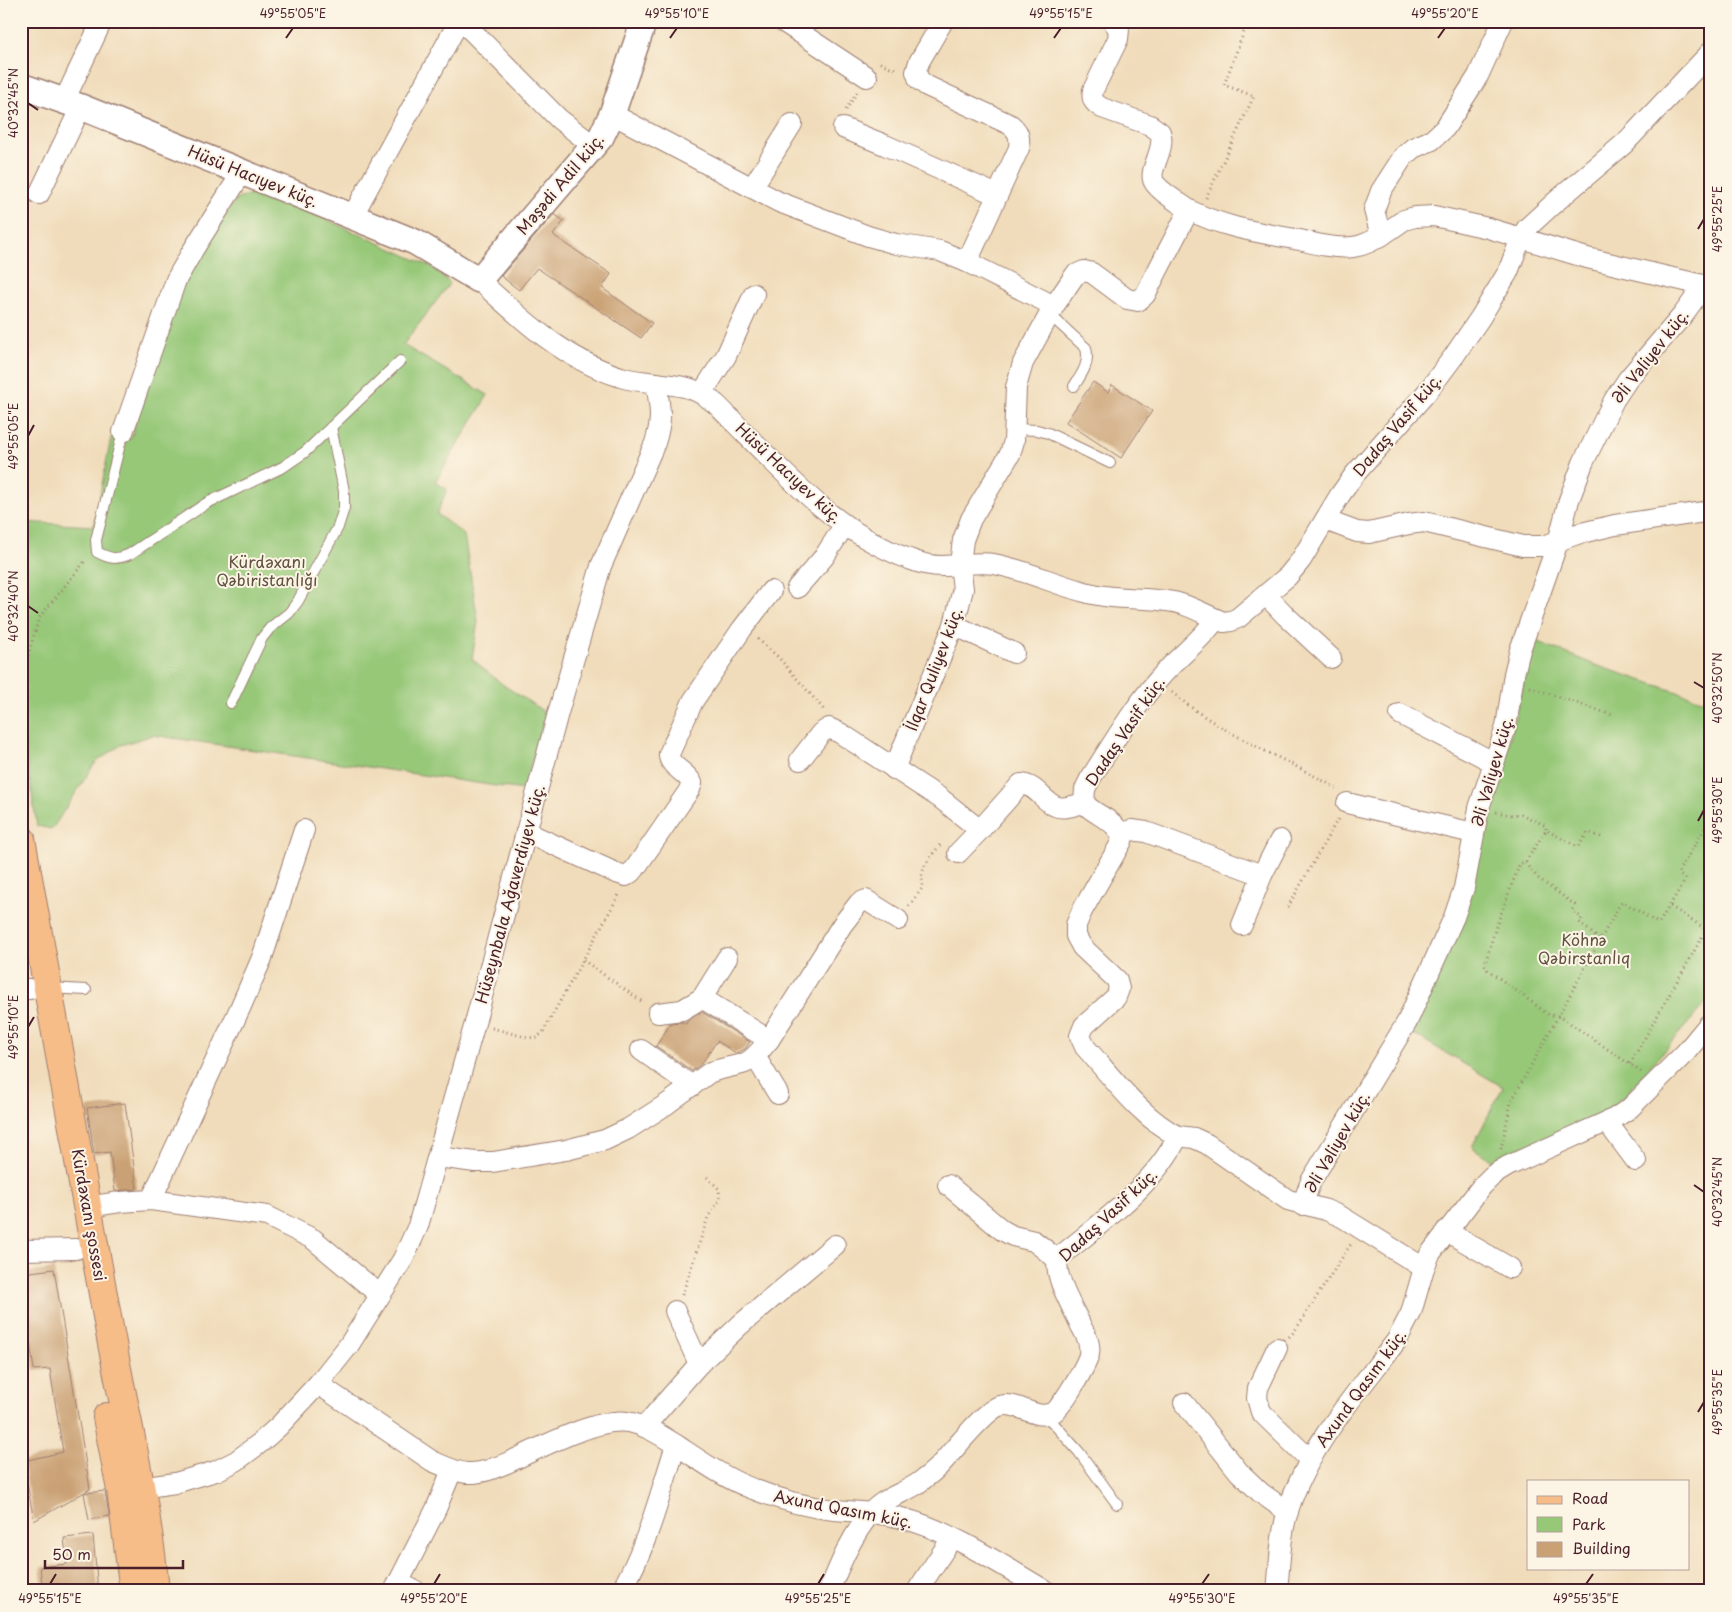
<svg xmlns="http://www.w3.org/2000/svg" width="1732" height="1612" viewBox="0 0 1732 1612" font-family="'Playpen Sans',sans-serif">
<rect width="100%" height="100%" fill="#fcf5e5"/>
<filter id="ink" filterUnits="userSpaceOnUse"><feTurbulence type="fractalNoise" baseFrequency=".02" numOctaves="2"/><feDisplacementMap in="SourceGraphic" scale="10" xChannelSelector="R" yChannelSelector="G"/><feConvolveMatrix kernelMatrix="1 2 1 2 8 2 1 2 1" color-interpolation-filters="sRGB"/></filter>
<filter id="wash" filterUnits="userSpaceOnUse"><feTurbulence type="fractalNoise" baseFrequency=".0096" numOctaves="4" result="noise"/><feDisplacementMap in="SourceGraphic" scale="20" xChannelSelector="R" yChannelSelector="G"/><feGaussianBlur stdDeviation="1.12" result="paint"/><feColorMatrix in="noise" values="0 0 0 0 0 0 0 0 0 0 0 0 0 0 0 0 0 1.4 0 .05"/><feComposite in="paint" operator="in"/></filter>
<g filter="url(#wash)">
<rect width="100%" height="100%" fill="#f0dcba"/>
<g fill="#96c878" stroke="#707452">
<path d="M263 191 432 267 450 283 403 345 488 395 435 482 447 489 437 514 464 535 478 621 472 659 502 684 546 713 523 790 153 735 121 745 96 762 52 829 37 826 21 725V522L94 526 112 433 131 438 172 309 195 259 237 199Z"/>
<path d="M1534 640 1595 665 1711 703V995L1703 1006 1617 1105 1575 1128 1494 1162 1472 1147 1503 1087 1412 1033 1482 831 1510 737Z"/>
</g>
<g id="blocks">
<g fill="#caa175">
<path d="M554 214 564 221 553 235 611 274 602 288 652 323 641 338 537 268 519 290 501 276Z"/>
<path d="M1093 382 1108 392 1112 385 1152 411 1121 458 1066 422Z"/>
<path d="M702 1012 750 1042 745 1049 736 1053 717 1041 702 1063 692 1071 656 1046 671 1023 682 1022 686 1024 688 1020Z"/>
<path d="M125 1103 137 1189 115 1191 110 1152 94 1154 87 1108Z"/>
<path d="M54 1269 90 1489 34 1521 23 1461 63 1452 50 1369 34 1370 30 1343 21 1344V1295L27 1293 23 1273Z"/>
<path d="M105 1491 109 1516 89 1520 84 1493Z"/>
<path d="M93 1535 98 1591H43L40 1567 67 1564 64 1538Z"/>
</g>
</g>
</g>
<g filter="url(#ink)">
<use href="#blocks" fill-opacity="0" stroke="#9d7e72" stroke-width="1"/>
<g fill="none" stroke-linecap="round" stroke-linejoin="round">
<defs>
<g id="service">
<path d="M1049 314 1086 348C1090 363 1082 374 1074 386"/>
<path d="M1014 429 1037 430 1048 433 1110 463"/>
<path d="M123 432 96 540 97 552C110 559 116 560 130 554L207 503 283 467 305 452 400 361"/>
<path d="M231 703 262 638 270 628 289 613 298 601 338 527 344 508V491L331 427"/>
<path d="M49 988 86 990"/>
<path d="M1046 1415 1079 1452 1117 1504"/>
</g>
<g id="minor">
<path d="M462 21 559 119 594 146"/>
<path d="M782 21 867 77"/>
<path d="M943 21 919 62 916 72 919 80 927 86 1011 125C1019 132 1020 137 1019 148L967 262"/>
<path d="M1113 21 1119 30 1118 39 1093 90C1091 100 1094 103 1102 108L1150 125 1160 132C1167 149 1147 170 1154 182 1160 192 1180 203 1189 210"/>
<path d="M64 101 102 21"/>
<path d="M612 114 779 202 868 236 896 244 940 251 967 262 1054 306"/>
<path d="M843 128 885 145 997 195"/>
<path d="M752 188 792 124"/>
<path d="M39 194 81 107"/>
<path d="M352 217 459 21"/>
<path d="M1381 236 1404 220 1415 217 1434 216 1488 228 1587 258 1711 287"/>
<path d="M656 383C683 386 694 386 716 404 775 462 829 530 909 559 919 563 931 566 942 566 960 566 976 561 994 564 1026 570 1054 584 1085 592 1112 600 1140 597 1167 601 1188 603 1204 615 1224 622L1231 621 1238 618 1288 576 1301 560 1340 495 1355 474 1427 392 1454 356 1480 318 1508 272 1521 238 1527 228 1553 204 1625 143 1711 52"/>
<path d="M702 393 726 356 754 294"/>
<path d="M123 432 176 280 193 250 243 171"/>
<path d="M1325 520 1357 532 1369 533 1409 524 1424 522 1523 546H1544L1577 534 1615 525 1711 511"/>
<path d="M797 588 824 557 844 526"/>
<path d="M1266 595 1286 616 1331 658"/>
<path d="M954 625 1014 653"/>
<path d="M1400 714 1493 762"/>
<path d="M800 760 821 733 829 728 840 733 940 798 980 830 1021 784C1036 785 1042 800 1055 806 1063 810 1075 805 1084 803"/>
<path d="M894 769 954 625 963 589 960 564 963 540 971 519 1010 454 1014 441 1016 387 1023 363 1054 306 1075 275 1084 271 1092 273 1127 299 1138 301 1145 295 1189 210C1224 228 1262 233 1300 240 1316 244 1335 249 1353 247 1363 246 1372 241 1381 236L1374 210 1381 191 1403 157 1413 148 1432 140 1445 128 1478 76 1503 21"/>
<path d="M1347 803 1473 833"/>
<path d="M526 832 616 873 626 876 634 870 690 789 692 783C687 772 668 766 669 754L693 701 742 629 771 591"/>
<path d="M1121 833 1132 830 1146 832 1262 875"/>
<path d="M958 853 980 830"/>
<path d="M1242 925 1262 875 1280 840"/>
<path d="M21 989H30"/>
<path d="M702 998 727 958"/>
<path d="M658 1013 682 1010 702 998 769 1040"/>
<path d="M641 1050 692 1086"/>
<path d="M755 1056 778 1094"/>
<path d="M1607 1122 1636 1161"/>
<path d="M1178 1136 1194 1138 1207 1144 1288 1200 1326 1210 1342 1217 1424 1268"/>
<path d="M438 1157 475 1162H493L566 1150 605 1140 628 1129 667 1104 709 1073C720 1068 733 1067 745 1063 755 1059 762 1048 769 1040L842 925 859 903 866 900 898 920"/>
<path d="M948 1185 1002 1230 1013 1236 1034 1241 1057 1259"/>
<path d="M151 1200 241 1006 262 958 304 830"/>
<path d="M1302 1205 1311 1181 1407 1022 1454 917 1464 888 1479 808 1506 727 1514 674 1520 650 1558 542 1569 500 1583 463 1614 400 1628 379 1682 316 1693 301 1701 285"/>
<path d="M87 1207 120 1202 151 1200 267 1216 313 1239 380 1295"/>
<path d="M1446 1231 1510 1268"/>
<path d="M21 1250 76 1249"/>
<path d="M675 1311 699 1364"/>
<path d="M1277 1348 1258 1388 1257 1398 1261 1412 1310 1460"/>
<path d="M318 1384 432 1461C444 1466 455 1472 467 1473 481 1474 495 1468 507 1463 536 1450 598 1417 627 1422 646 1425 662 1436 678 1446 702 1462 726 1479 753 1489 778 1499 807 1507 834 1510 857 1512 878 1512 901 1518 948 1529 1003 1566 1046 1591"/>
<path d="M1184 1403 1239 1472 1261 1493 1288 1512"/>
<path d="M644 1427 699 1364 740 1325 835 1245"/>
<path d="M140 1488 175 1483 216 1471 236 1461 260 1443 279 1426 318 1384 349 1345 403 1259 418 1226 475 1023 558 713 601 566 655 443C663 418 660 408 656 383 645 381 632 381 621 377 565 360 521 319 479 280"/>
<path d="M398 1583 416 1591"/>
<path d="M394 1591 436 1509 452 1470"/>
<path d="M621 1591C647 1547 660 1494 676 1445"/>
<path d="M829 1591C840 1564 851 1537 870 1514 883 1498 900 1495 917 1484 924 1479 932 1473 938 1467 952 1453 983 1412 999 1406 1018 1400 1035 1422 1054 1412 1061 1408 1088 1363 1089 1354 1091 1344 1086 1335 1081 1326 1072 1305 1056 1282 1057 1259 1098 1225 1155 1185 1178 1136 1143 1120 1111 1076 1085 1047L1080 1036 1084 1026 1116 997 1119 989 1117 980 1082 947 1076 936V925L1082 911 1122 841C1119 819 1097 818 1084 803L1085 789 1090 779C1112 745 1132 710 1158 680 1176 658 1200 642 1216 619"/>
<path d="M917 1591 952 1538"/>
<path d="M1277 1591C1280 1564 1280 1536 1288 1511 1308 1446 1357 1393 1397 1340L1411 1313 1424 1268 1430 1254 1482 1186 1493 1175 1508 1166 1615 1118 1630 1108 1686 1052 1709 1024 1711 1025"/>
</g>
<path id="tertiary" d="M21 86 81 107 415 242 479 280 601 137 612 114 644 21"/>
<g id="primary">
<path d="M21 839C50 1000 79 1161 108 1322 124 1411 147 1500 155 1591"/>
<path d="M107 1417 121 1490 134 1591"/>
</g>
</defs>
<use href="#service" stroke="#9d7e72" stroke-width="12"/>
<use href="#minor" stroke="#9d7e72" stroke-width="22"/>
<use href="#tertiary" stroke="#9d7e72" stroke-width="28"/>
<use href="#primary" stroke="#9d7e72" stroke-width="30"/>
<g stroke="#9d7e72" stroke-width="3" stroke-dasharray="1 4" stroke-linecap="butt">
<path d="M880 63 898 70"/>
<path d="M846 110 857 92"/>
<path d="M1206 198 1254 96 1224 85 1248 21"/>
<path d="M758 639 778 657 825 711"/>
<path d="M21 663 28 655 39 618 86 560"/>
<path d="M1530 687 1615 716"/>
<path d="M1172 692C1220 734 1281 756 1336 788"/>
<path d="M1496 812 1510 815 1521 814 1546 826V830"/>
<path d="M1601 837 1588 832 1578 847 1546 830 1525 863H1520L1496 927 1485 964 1488 970 1549 1015 1558 1016 1568 1022 1641 1072"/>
<path d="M1525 863 1538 878 1575 905 1572 910 1582 918 1579 922 1599 939"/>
<path d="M909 906 923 887C919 867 929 860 940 845"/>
<path d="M1288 907 1339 817"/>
<path d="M583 960 644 1003"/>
<path d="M492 1028 525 1037 537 1038 543 1032 620 893"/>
<path d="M1630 1064 1705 932 1704 928 1670 906"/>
<path d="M1501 1149 1511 1102 1620 904 1623 902 1625 903 1656 922 1659 923 1684 882 1685 879 1679 874 1680 869 1711 818"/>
<path d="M682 1295 708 1217 720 1199 719 1189 707 1177"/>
<path d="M1289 1337 1294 1332 1351 1244"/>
</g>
<use href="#service" stroke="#fff" stroke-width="10"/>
<use href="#minor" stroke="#fff" stroke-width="20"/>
<use href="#tertiary" stroke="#fff" stroke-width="25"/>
<use href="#primary" stroke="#f7bd88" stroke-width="28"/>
</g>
</g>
<path fill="none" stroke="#4a1f2b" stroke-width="2" d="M286 38 293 28M670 38 677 28M1054 38 1061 28M1438 38 1445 28M28 103 38 110M1698 229 1704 219M28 436 34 425M28 606 38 613M1694 682 1704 688M1698 821 1704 810M28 1027 34 1017M1694 1185 1704 1192M1698 1412 1704 1402M50 1584 56 1574M434 1584 440 1574M818 1584 824 1574M1202 1584 1209 1574M1586 1584 1593 1574"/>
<g text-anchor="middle" stroke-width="4" stroke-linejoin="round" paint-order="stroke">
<g font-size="16" fill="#4a1f2b" stroke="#fcf5e5">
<text transform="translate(253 176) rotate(22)" y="6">Hüsü Hacıyev küç.</text>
<text transform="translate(560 184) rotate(-50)" y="6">Məşədi Adil küç.</text>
<text transform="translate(1650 356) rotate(-52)" y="6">Əli Vəliyev küç.</text>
<text transform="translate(1397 425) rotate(-50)" y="6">Dadaş Vasif küç.</text>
<text transform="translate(789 473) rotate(43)" y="6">Hüsü Hacıyev küç.</text>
<text transform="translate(934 669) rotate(-69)" y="6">İlqar Quliyev küç.</text>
<text transform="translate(1125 731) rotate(-56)" y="6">Dadaş Vasif küç.</text>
<text transform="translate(1492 771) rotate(-74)" y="6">Əli Vəliyev küç.</text>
<text transform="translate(510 894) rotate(-75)" y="6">Hüseynbala Ağaverdiyev küç.</text>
<text transform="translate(1337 1142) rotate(-60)" y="6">Əli Vəliyev küç.</text>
<text transform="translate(89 1215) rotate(80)" y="6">Kürdəxanı şossesi</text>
<text transform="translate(1108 1215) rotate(-43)" y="6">Dadaş Vasif küç.</text>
<text transform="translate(1361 1388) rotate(-54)" y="6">Axund Qasım küç.</text>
<text transform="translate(843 1509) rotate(11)" y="6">Axund Qasım küç.</text>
</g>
<g font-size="16" fill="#615242" stroke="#fcf5e5">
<text x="267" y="568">Kürdəxanı<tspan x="267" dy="18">Qəbiristanlığı</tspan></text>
<text x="1584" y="946">Köhnə<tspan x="1584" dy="18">Qəbirstanlıq</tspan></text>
</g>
</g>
<rect width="1732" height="1612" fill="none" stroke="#fcf5e5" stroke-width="55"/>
<rect x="1527" y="1480" width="162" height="90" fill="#fcf5e5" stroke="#b59f9b"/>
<rect x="1537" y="1496" width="25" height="8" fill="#f7bd88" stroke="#b59f9b"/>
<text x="1572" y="1504" font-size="15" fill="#4a1f2b">Road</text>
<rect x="1537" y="1517" width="25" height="15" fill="#96c878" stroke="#b59f9b"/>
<text x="1572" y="1530" font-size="15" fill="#4a1f2b">Park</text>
<rect x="1537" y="1542" width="25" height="15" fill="#caa175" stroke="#b59f9b"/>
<text x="1572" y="1554" font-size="15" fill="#4a1f2b">Building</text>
<path d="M45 1560v8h138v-8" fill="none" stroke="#4a1f2b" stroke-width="2.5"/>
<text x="52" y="1560" font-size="15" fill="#4a1f2b" stroke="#fcf5e5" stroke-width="4" paint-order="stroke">50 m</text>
<rect x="28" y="28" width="1676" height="1556" fill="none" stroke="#4a1f2b" stroke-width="2"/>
<g font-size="12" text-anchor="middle" fill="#4a1f2b">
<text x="293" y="18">49°55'05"E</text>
<text x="677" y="18">49°55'10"E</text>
<text x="1061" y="18">49°55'15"E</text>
<text x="1445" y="18">49°55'20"E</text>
<text transform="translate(14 103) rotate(-90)" y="4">40°32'45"N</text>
<text transform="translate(1718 219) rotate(-90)" y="4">49°55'25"E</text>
<text transform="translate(14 436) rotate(-90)" y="4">49°55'05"E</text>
<text transform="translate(14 606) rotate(-90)" y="4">40°32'40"N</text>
<text transform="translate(1718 688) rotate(-90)" y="4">40°32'50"N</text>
<text transform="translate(1718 810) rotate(-90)" y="4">49°55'30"E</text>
<text transform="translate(14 1027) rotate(-90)" y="4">49°55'10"E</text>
<text transform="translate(1718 1192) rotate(-90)" y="4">40°32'45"N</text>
<text transform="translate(1718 1402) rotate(-90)" y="4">49°55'35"E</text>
<text x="50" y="1603">49°55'15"E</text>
<text x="434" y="1603">49°55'20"E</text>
<text x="818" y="1603">49°55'25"E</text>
<text x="1202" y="1603">49°55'30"E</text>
<text x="1586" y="1603">49°55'35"E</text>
</g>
</svg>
